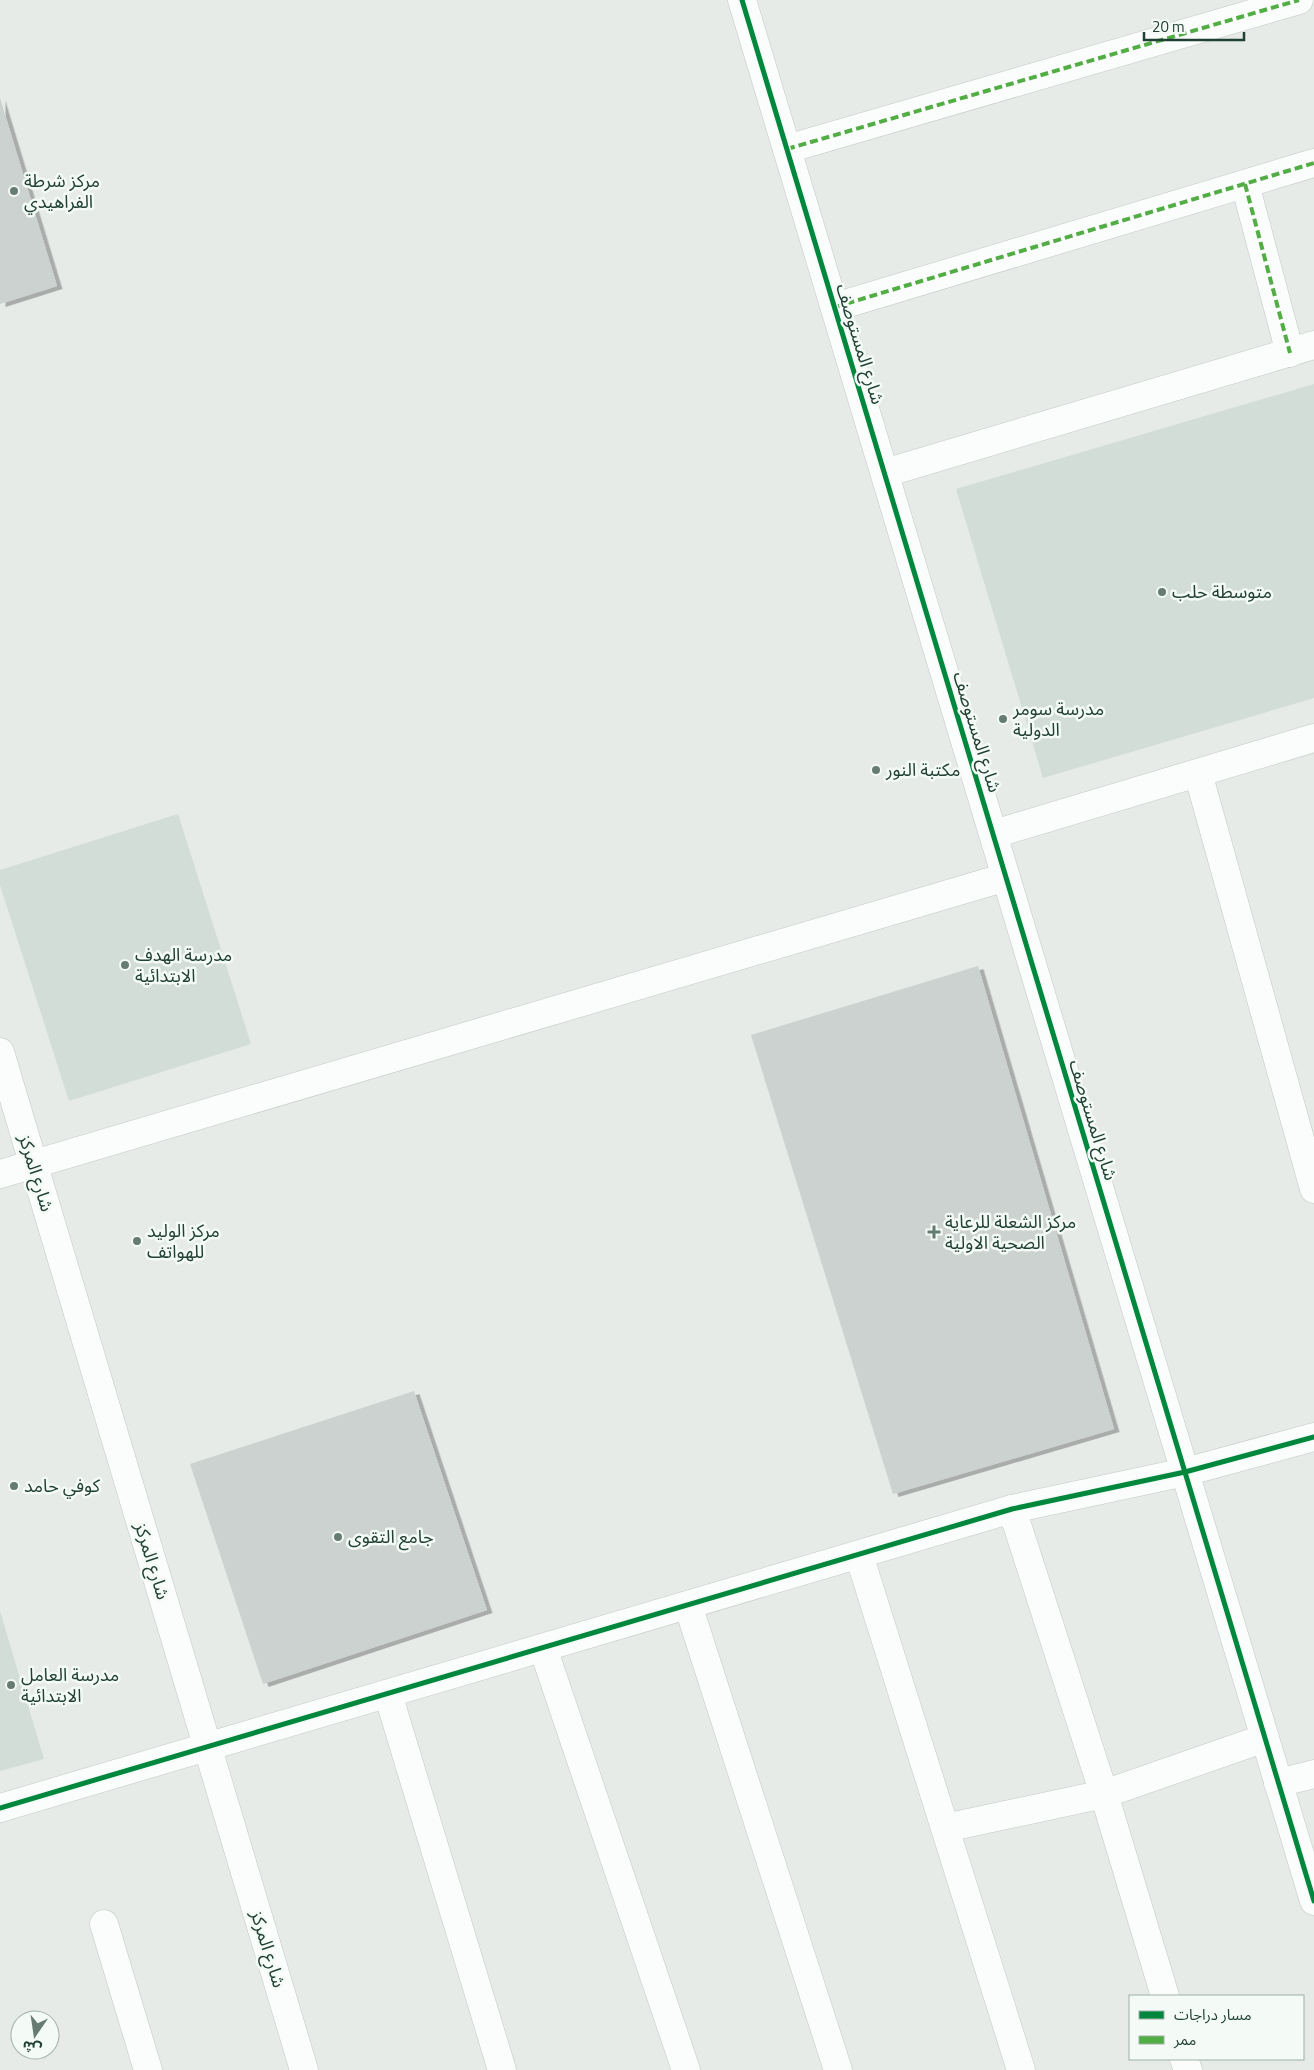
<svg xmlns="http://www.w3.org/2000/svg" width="1314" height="2070" viewBox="0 0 1314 2070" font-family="'Titillium Web','Noto Sans Arabic',sans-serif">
<defs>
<filter id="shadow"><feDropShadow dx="5.5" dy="3" stdDeviation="0" flood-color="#0004"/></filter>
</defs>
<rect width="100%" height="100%" fill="#e6ebe8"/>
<g fill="#d3ddd7">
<path d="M1314 384V698L1043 778 956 489Z"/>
<path d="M178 814 251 1044 69 1101 0 885V870Z"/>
<path d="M0 1611 44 1759 0 1771Z"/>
</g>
<g fill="#ccd2cf" filter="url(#shadow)">
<path d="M0 98 57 286 0 304Z"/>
<path d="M978 966 1114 1429 893 1494 751 1035Z"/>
<path d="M414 1391 487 1610 263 1684 190 1464Z"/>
</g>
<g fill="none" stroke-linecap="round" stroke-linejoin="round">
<defs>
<g id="minor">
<path d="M742 0 1314 1901"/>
<path d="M787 149 1299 0"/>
<path d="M1245 184 1290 353"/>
<path d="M835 307 1314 163"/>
<path d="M885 473 1314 345"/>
<path d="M1198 773 1314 1189"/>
<path d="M994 834 1314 738"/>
<path d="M0 1052 304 2070"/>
<path d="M0 1174 1006 877"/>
<path d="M1012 1509 1104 1794 1165 1996"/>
<path d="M859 1555 1021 2070"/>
<path d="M688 1605 838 2070"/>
<path d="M543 1648 686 2070"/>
<path d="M388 1694 502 2070"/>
<path d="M1278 1783 1314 1774"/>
<path d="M0 1808 1012 1509 1185 1472 1314 1437"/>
<path d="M945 1828 1104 1794 1265 1738"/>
<path d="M104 1924 148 2070"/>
<path d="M1184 2059 1188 2070"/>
</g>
</defs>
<use href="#minor" stroke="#c3c8c5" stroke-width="29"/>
<use href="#minor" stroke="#fbfcfc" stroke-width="28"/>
<g stroke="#52ad45" stroke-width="4" stroke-dasharray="8 4" stroke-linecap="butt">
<path d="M787 149 1299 0"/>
<path d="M1245 184 1290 353"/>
<path d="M835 307 1314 163"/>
</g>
<defs>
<g id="cycleway">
<path d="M742 0 1314 1901"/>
<path d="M0 1808 1012 1509 1185 1472 1314 1437"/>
</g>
</defs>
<use href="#cycleway" stroke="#f4faf6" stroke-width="8"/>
<use href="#cycleway" stroke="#00873e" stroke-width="5"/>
</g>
<g fill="#667c73" stroke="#f4faf6" stroke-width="2">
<circle cx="14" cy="191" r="5"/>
<circle cx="1162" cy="592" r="5"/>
<circle cx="1003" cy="719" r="5"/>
<circle cx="876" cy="770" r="5"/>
<circle cx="125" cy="965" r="5"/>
<path d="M931.5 1224.5h5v5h5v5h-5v5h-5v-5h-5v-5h5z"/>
<circle cx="137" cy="1241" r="5"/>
<circle cx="14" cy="1486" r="5"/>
<circle cx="338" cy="1537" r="5"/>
<circle cx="11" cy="1685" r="5"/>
</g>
<g text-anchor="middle" stroke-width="5" stroke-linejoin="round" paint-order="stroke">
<g font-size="18" fill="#214134" stroke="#f4faf6" text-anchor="start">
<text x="24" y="187">مركز شرطة<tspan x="24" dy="21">الفراهيدي</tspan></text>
<text x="1172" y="598">متوسطة حلب</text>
<text x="1013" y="715">مدرسة سومر<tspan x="1013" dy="21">الدولية</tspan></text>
<text x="886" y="776">مكتبة النور</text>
<text x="135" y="961">مدرسة الهدف<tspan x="135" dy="21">الابتدائية</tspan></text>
<text x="945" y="1228">مركز الشعلة للرعاية<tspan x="945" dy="21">الصحية الاولية</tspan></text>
<text x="147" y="1237">مركز الوليد<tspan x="147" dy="21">للهواتف</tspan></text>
<text x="24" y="1492">كوفي حامد</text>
<text x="348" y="1543">جامع التقوى</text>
<text x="21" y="1681">مدرسة العامل<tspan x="21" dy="21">الابتدائية</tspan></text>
</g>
<g font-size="18" fill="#214134" stroke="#f4faf6">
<text transform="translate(860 344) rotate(73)" y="6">شارع المستوصف</text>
<text transform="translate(977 732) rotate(73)" y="6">شارع المستوصف</text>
<text transform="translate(1093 1120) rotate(73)" y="6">شارع المستوصف</text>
<text transform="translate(36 1173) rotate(73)" y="6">شارع المركز</text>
<text transform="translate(152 1561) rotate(73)" y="6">شارع المركز</text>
<text transform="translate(268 1949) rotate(73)" y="6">شارع المركز</text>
</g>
</g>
<rect x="1129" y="1995" width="175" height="65" fill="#f4faf6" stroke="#a0b0a8"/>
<rect x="1139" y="2011" width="25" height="8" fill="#00873e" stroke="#a0b0a8"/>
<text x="1174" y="2020" font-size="15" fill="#214134">مسار دراجات</text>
<rect x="1139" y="2036" width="25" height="8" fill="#52ad45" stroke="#a0b0a8"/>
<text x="1174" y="2045" font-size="15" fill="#214134">ممر</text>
<g transform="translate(35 2035) rotate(193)"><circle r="24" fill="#f4faf6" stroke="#a0b0a8"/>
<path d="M0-4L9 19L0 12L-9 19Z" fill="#667c73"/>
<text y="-8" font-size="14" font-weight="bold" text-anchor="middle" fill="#214134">ش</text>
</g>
<path d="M1144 32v8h100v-8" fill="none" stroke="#214134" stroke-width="2.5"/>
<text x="1152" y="32" font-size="15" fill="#214134" stroke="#f4faf6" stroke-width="4" paint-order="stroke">20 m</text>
</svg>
